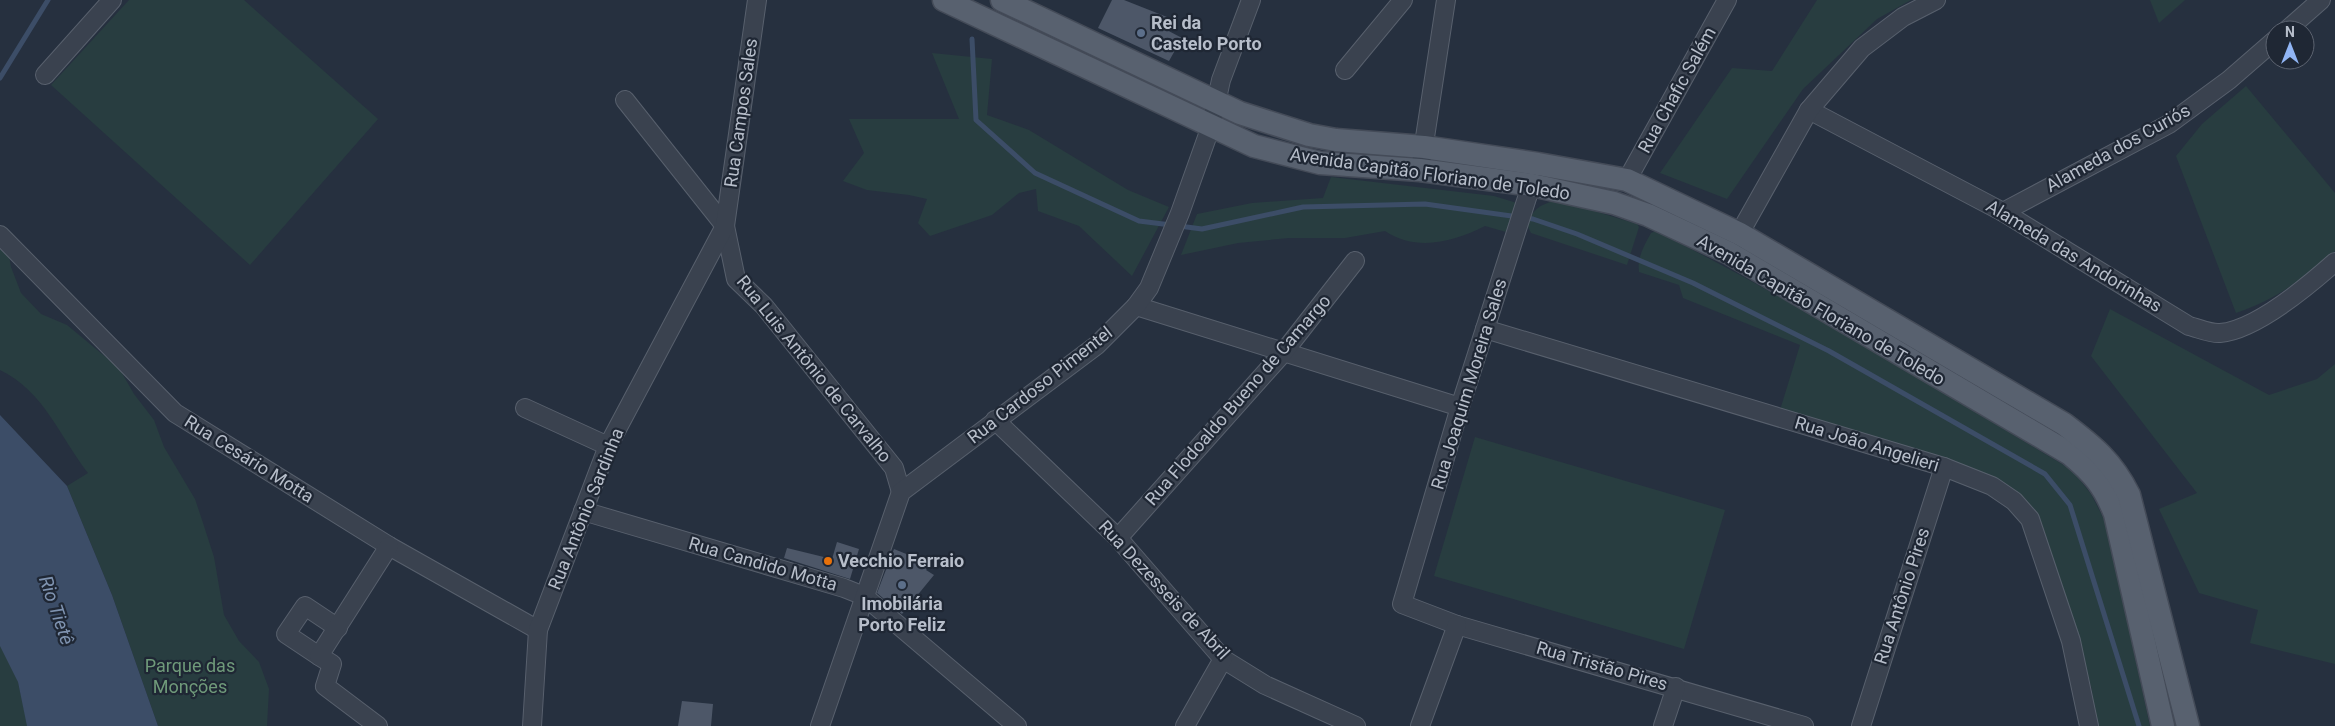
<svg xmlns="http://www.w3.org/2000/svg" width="2335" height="726" viewBox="0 0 2335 726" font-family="Roboto,sans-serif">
<rect width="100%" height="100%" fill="#26303f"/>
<g fill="#283d40">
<path d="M129 0H244L378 119 250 265 51 85Z"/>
<path d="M1817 0H1911L1877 19 1803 89 1727 199 1660 173 1732 68 1772 71Z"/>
<path d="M2150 0H2185L2159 23Z"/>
<path d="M932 53 992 59 987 115 1029 130 1128 190 1169 207 1132 276 1079 226 1038 211 1036 189 1019 193 992 215 930 236 918 223 927 199 909 195 867 190 843 181 864 153 849 119H959Z"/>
<path d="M2246 86 2335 193V251C2302 279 2278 299 2236 313L2176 156 2202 124Z"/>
<path d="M1331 177 1494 196 1517 203 1506 232 1485 226C1453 242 1417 252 1385 231L1345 238H1289L1238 243 1181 255 1197 214 1252 203 1323 198Z"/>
<path d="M1558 200 1637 224 1639 227 1627 265 1531 233 1527 225C1533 208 1541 204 1558 200Z"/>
<path d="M0 230 6 240 11 267 21 293 41 314 67 325 119 368 134 394 154 420 164 447 195 499 204 526 214 557 224 615 239 641 259 662 269 689 267 726H158L112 595 67 486 88 473C60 437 44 391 0 370Z"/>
<path d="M1656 231C1799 303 1935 388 2072 470L2091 494 2106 523 2150 726H2095L2092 690 2061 582 2040 519 2022 497 1985 475 1780 410 1800 345 1683 298 1679 285 1639 272C1637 257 1644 246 1651 233Z"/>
<path d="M2110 309 2269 395 2317 379 2335 364V664L2250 643 2258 610 2199 593 2159 509 2197 493 2091 356Z"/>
<path d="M1475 437 1725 510 1684 649 1434 576Z"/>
<path d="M0 635 11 651 28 726H0Z"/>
</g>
<path fill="#3c4d67" d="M0 415 67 486 112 595 158 726H27L18 682 0 646Z"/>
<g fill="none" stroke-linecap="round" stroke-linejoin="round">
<g stroke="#3c4d67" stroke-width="5">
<path d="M972 39 976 120 1035 173 1139 221 1171 225"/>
<path d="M0 78 48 0"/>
<path d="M1179 226 1202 229 1303 207 1425 204 1533 219 1577 234 1693 283 1829 351 2045 474 2070 505 2139 726"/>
</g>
</g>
<g fill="#4d5768">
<path d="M1112 0H1124L1167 17 1163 28 1182 38 1169 61 1098 28Z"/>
<path d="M837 542 859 549 850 579 784 558 787 548 832 559Z"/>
<path d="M894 549 931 564 926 570 934 575 902 614 877 593Z"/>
<path d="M682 701 713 704 711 726H678Z"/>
</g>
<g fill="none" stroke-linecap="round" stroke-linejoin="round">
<defs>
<g id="minor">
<path d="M2287 30 2321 0"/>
<path d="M1345 70 1403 0"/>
<path d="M45 75 112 0"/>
<path d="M625 100 725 226 736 279 764 306 894 468 901 492"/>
<path d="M1809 110 2003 212 2189 326C2198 328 2211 334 2220 333 2256 330 2308 286 2335 262"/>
<path d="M1420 170 1446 0"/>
<path d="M1535 173 1460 407 1402 604 1457 625 1804 726"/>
<path d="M1627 180 1727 0"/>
<path d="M2003 212 2169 124 2229 80 2275 40"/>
<path d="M0 235 175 413 389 546 538 630"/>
<path d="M1733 245 1809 110 1862 48 1903 17 1936 0"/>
<path d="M1136 306 1460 407"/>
<path d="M1485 329 1944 467 1992 486 2014 501 2030 519 2071 641 2089 726"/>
<path d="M525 408 608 446"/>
<path d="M995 420 1118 538 1223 659 1265 685 1356 726"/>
<path d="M583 511 844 588 864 596 1017 726"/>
<path d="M1118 538 1283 353 1355 261"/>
<path d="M319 656 286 634 305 606 338 628"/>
<path d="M378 726 325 686 332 664 319 656 389 546"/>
<path d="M532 726 538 630 608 446 725 226 757 0"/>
<path d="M820 726 901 492 1097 345 1136 306 1149 288 1180 213 1211 126 1221 80 1251 0"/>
<path d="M1185 726 1223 659"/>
<path d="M1420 726 1457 625"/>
<path d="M1663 726 1676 687"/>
<path d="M1861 726 1944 467"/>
</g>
<g id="major">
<path d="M944 0 1254 146 1320 163 1420 170 1532 185 1614 203 1648 215 1729 253 2070 454C2093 473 2104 486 2115 514L2163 726"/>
<path d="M1002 0 1240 113 1309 135 1336 140 1424 147 1538 164 1627 180 1740 234 2064 424C2093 446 2112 461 2129 495L2188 726"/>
</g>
</defs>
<use href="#minor" stroke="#58606d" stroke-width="20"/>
<use href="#major" stroke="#444b58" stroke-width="25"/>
<use href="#minor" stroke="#3a424f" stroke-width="18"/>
<use href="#major" stroke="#58616f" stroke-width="22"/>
</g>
<g fill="#5c6f8a" stroke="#1f2734" stroke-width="2">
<circle cx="1141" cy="33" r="5"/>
<circle cx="902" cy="585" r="5"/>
</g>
<circle fill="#e8710a" stroke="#1f2734" stroke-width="2" cx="828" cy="561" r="5"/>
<g text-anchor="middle" stroke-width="4.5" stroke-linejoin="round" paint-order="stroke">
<g font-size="18" font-weight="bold" fill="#b7beca" stroke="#1f2734" text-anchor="start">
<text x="1151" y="29">Rei da<tspan x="1151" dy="21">Castelo Porto</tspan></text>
<text x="838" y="567">Vecchio Ferraio</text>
<text x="902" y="610" text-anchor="middle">Imobilária<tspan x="902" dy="21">Porto Feliz</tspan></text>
</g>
<g font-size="18" fill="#b7beca" stroke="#1f2734">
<text transform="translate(1677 90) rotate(-61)" y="6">Rua Chafic Salém</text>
<text transform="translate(741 113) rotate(-82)" y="6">Rua Campos Sales</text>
<text transform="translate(2118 148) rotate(-29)" y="6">Alameda dos Curiós</text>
<text transform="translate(1430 174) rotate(8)" y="6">Avenida Capitão Floriano de Toledo</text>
<text transform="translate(2074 256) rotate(31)" y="6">Alameda das Andorinhas</text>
<text transform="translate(1821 310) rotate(30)" y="6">Avenida Capitão Floriano de Toledo</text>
<text transform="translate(814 369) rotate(51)" y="6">Rua Luis Antônio de Carvalho</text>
<text transform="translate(1469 384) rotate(-73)" y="6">Rua Joaquim Moreira Sales</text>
<text transform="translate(1040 385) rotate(-38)" y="6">Rua Cardoso Pimentel</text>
<text transform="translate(1238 400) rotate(-49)" y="6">Rua Flodoaldo Bueno de Camargo</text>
<text transform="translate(1867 444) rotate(17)" y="6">Rua João Angelieri</text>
<text transform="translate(249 459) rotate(32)" y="6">Rua Cesário Motta</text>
<text transform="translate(586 509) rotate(-68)" y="6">Rua Antônio Sardinha</text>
<text transform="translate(763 564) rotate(16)" y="6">Rua Candido Motta</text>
<text transform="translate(1164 590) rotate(47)" y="6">Rua Dezesseis de Abril</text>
<text transform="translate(1902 596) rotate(-72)" y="6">Rua Antônio Pires</text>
<text transform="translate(1602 666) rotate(16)" y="6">Rua Tristão Pires</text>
</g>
<g font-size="18" fill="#6f9a7a" stroke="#1f2734">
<text x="190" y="672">Parque das<tspan x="190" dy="21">Monções</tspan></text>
</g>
<g font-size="19" font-style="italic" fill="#7f93b0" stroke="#1f2734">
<text transform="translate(57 610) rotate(71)" y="7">Rio Tietê</text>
</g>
</g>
<g transform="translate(2290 45)"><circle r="24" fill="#1f2734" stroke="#5c6370"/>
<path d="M0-4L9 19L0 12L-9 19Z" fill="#91b5f4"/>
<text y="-8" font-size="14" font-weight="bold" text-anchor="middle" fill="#b7beca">N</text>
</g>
</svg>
